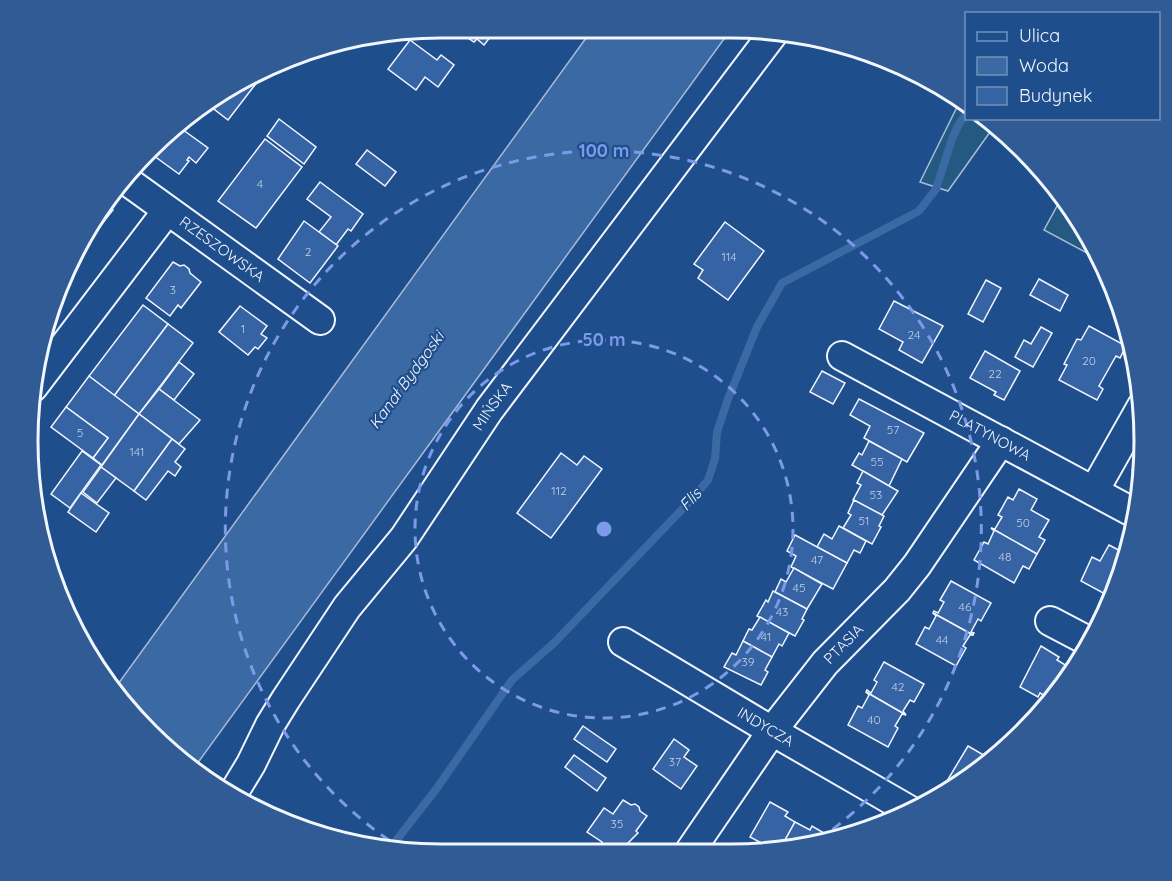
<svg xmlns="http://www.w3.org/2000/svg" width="1172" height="881" viewBox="0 0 1172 881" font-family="Quicksand,sans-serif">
<rect width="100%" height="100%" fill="#1f4e8c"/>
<g fill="#245a82" stroke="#a8bbd7" stroke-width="1.5">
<path d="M963 100 966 102V118L989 119 995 125 948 191 920 182 959 103Z"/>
<path d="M1062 197 1075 210 1102 261 1044 230Z"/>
</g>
<path fill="#3b69a3" stroke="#a8bbd7" stroke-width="1.5" d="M594 27 732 28 194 768 148 733 113 691Z"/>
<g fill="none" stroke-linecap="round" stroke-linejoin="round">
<path stroke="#3b69a3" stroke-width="8" d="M388 851 437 788 512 680 554 643 692 499 708 480 715 459 717 432 728 399 757 327 782 283 919 211 936 189 952 139 959 124 966 114"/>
</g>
<g fill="#3563a3" stroke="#f2f6ff" stroke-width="1.5">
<path d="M461 27H498L484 45 477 39 474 42 459 32Z"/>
<path d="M410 40 437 60 441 55 454 65 438 87 425 77 416 90 388 69Z"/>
<path d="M268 68 228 120 210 106 219 94 233 83Z"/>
<path d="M279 119 316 147 304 164 267 136Z"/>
<path d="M179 127 208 148 196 163 189 157 187 160 189 161 179 174 150 153Z"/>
<path d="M265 139 302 167 256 228 218 201Z"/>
<path d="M367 150 396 172 385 186 356 164Z"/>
<path d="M320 182 363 214 351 231 348 229 336 245 319 232 331 217 307 199Z"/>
<path d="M105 204 113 210 70 264 68 263 70 257Z"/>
<path d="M304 221 338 246 310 283 278 259Z"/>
<path d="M725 222 764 251 728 300 698 278 703 270 694 264Z"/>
<path d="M173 262 180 266 184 265 189 269 190 273 201 282 181 308 178 305 170 316 146 298Z"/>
<path d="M1039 279 1068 295 1060 311 1030 295Z"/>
<path d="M986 280 1001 288 983 322 968 314Z"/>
<path d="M894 301 943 326 922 363 899 350 903 342 879 329Z"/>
<path d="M143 305 168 324 114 396 89 376Z"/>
<path d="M240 306 267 326 261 334 267 338 258 349 255 347 248 355 219 332Z"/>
<path d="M168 324 193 343 139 414 114 396Z"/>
<path d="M1089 326 1126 346 1120 358 1116 356 1099 386 1103 389 1097 400 1059 380 1067 365 1064 364 1077 339 1081 340Z"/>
<path d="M1041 327 1052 333 1033 367 1015 357 1024 340 1031 344Z"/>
<path d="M985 351 1020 371 1004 400 994 395 996 392 970 378Z"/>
<path d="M179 362 194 374 174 400 159 389Z"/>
<path d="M822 371 845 383 833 404 810 392Z"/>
<path d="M89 376 139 414 102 465 93 458 108 438 66 407Z"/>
<path d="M159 389 200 420 179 444 139 414Z"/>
<path d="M859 399 924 433 907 462 864 438 870 426 850 415Z"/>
<path d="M66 407 108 438 93 458 51 427Z"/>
<path d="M139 414 172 439 134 491 101 467Z"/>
<path d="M172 439 185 449 175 462 181 467 175 476 168 471 146 500 134 491Z"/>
<path d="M869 441 902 459 889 486 852 465 859 453 862 455Z"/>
<path d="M1144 449 1142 475 1132 470Z"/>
<path d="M82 451 101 465 70 508 51 494Z"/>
<path d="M561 453 577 465 584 456 602 469 551 538 517 513Z"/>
<path d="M101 467 116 478 97 503 83 492Z"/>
<path d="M863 471 898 491 882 515 853 500 861 485 857 483Z"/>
<path d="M1019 489 1037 499 1031 510 1049 520 1039 537 1045 540 1037 554 991 528 995 529 1002 517 998 515 1008 497 1013 500Z"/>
<path d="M81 493 109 513 96 532 68 512Z"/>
<path d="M854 500 884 516 879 526 881 527 872 544 843 528 851 515 848 513Z"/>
<path d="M839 526 866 541 860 553 854 550 847 563 817 547 824 534 832 539Z"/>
<path d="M991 528 1037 554 1029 569 1023 566 1014 583 974 560 984 542 988 544 994 531Z"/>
<path d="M795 535 847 563 833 589 791 567 796 556 787 551Z"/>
<path d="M1109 545 1126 554 1115 595 1107 591 1105 594 1081 581 1092 557 1100 561Z"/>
<path d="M794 568 822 584 807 609 775 592 781 579 786 582Z"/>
<path d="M951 581 991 603 981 621 978 619 971 632 974 633 973 635 933 613 934 611 938 613 944 602 940 600Z"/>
<path d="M773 591 807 609 802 619 804 620 795 636 757 616 766 600 768 602Z"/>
<path d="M933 613 973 635H970L963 646 966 648 956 666 916 644 925 627 929 629 936 616Z"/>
<path d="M760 617 789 633 782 646 779 644 772 657 743 641 749 629 752 630Z"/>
<path d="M743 641 772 657 765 670 768 672 761 685 724 667 732 653 736 655Z"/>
<path d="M1041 646 1059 657 1057 660 1070 668 1073 664 1059 690 1051 699 1040 693 1038 697 1020 687Z"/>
<path d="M884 662 924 684 914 702 910 700 903 711 906 715 866 692 867 690 871 693 877 682 874 680Z"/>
<path d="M1073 664 1075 665 1073 669 1075 670 1059 690Z"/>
<path d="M866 692 906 715 902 714 895 726 898 728 888 747 848 725 858 706 862 708 869 695Z"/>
<path d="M583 726 616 749 607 762 574 739Z"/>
<path d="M674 739 689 750 684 757 697 766 681 789 653 769Z"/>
<path d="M968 746 987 757 985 760 988 762 962 784 950 790 944 786Z"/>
<path d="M574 755 606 778 597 791 565 767Z"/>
<path d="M623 800 631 805 635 804 639 807 640 811 647 816 636 831 638 833 626 845 630 848 629 851H597L602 842 587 832 604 808 613 814Z"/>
<path d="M770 802 788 812 785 816 795 822 779 851H768L763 848 765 845 750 837Z"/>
<path d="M795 822 810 830 812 826 824 833 819 843 779 851Z"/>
</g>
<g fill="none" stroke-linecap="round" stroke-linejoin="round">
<defs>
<g id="minor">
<path id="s1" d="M123 178 320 320"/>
<path id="s2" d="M842 356 1138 515"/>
<path d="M33 387 167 211"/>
<path d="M1094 491 1142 406"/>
<path d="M1050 621 1090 642"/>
<path id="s3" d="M623 642 772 731 909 810"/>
<path id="s4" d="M231 797 251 764 270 725 286 699 347 607 404 538 489 410 775 31"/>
<path id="s5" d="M690 851 772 731 825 663 897 590 917 565 1001 441"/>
</g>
</defs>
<use href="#minor" stroke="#f2f6ff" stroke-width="32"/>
<use href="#minor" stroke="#1f4e8c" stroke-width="28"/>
</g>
<g fill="none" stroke="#7d9aea" stroke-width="3" stroke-dasharray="10 8">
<circle cx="604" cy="529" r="189"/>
<path d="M404 850A378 378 0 1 1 815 842"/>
</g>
<g text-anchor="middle" stroke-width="4.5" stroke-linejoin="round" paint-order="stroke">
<g font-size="12" fill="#c3d1e8">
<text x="260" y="188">4</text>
<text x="308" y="256">2</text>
<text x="729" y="261">114</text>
<text x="173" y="294">3</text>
<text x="243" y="333">1</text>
<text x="914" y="339">24</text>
<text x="1089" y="365">20</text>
<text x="995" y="378">22</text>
<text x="893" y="434">57</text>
<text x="80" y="437">5</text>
<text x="137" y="456">141</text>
<text x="877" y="466">55</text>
<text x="559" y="495">112</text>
<text x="876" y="499">53</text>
<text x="864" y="525">51</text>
<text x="1023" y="527">50</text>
<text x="1005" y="561">48</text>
<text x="817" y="564">47</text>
<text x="799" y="592">45</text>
<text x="965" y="611">46</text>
<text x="782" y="616">43</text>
<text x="766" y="641">41</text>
<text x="942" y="644">44</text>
<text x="748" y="666">39</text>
<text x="898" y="691">42</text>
<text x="874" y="724">40</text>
<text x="675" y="766">37</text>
<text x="617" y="828">35</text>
</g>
<g font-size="15" fill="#f2f6ff" stroke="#1f4e8c">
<text dy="5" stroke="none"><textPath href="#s1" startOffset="122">RZESZOWSKA</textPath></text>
<text dy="5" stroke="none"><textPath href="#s4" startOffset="471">MIŃSKA</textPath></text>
<text dy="5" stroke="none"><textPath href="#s2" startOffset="168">PLATYNOWA</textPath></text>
<text dy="5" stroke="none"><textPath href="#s5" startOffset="258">PTASIA</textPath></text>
<text dy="5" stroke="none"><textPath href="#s3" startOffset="166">INDYCZA</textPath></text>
</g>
<g font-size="16" font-style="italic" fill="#f2f6ff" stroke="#1f4e8c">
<text transform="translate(406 380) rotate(-54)" y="6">Kanał Bydgoski</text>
<text transform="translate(690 499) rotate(-47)" y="6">Flis</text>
</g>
</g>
<path d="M0 0H1172V881H0ZM441 38H731A403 403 0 0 1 1134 441V441A403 403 0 0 1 731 844H441A403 403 0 0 1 38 441V441A403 403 0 0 1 441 38Z" fill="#305b95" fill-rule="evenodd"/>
<path fill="none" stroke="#f2f6ff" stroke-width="3" d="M441 38H731A403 403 0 0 1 1134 441V441A403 403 0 0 1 731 844H441A403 403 0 0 1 38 441V441A403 403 0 0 1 441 38Z"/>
<circle cx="604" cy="529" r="9" fill="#7d9aea" stroke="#1f4e8c" stroke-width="3"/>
<g font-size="18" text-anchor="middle" font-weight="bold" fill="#7d9aea" stroke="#1f4e8c" stroke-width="4.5" stroke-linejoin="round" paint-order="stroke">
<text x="604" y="157">100 m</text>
<text x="604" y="346">50 m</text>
</g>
<rect x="965" y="12" width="195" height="108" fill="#1f4e8c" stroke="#7391ba" stroke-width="1.5"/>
<rect x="977" y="32" width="30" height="9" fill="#1f4e8c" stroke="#7391ba" stroke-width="1.5"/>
<text x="1019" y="42" font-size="18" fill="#f2f6ff">Ulica</text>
<rect x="977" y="57" width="30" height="18" fill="#3b69a3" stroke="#7391ba" stroke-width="1.5"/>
<text x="1019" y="72" font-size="18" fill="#f2f6ff">Woda</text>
<rect x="977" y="87" width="30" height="18" fill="#3563a3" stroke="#7391ba" stroke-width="1.5"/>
<text x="1019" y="102" font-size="18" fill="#f2f6ff">Budynek</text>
</svg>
